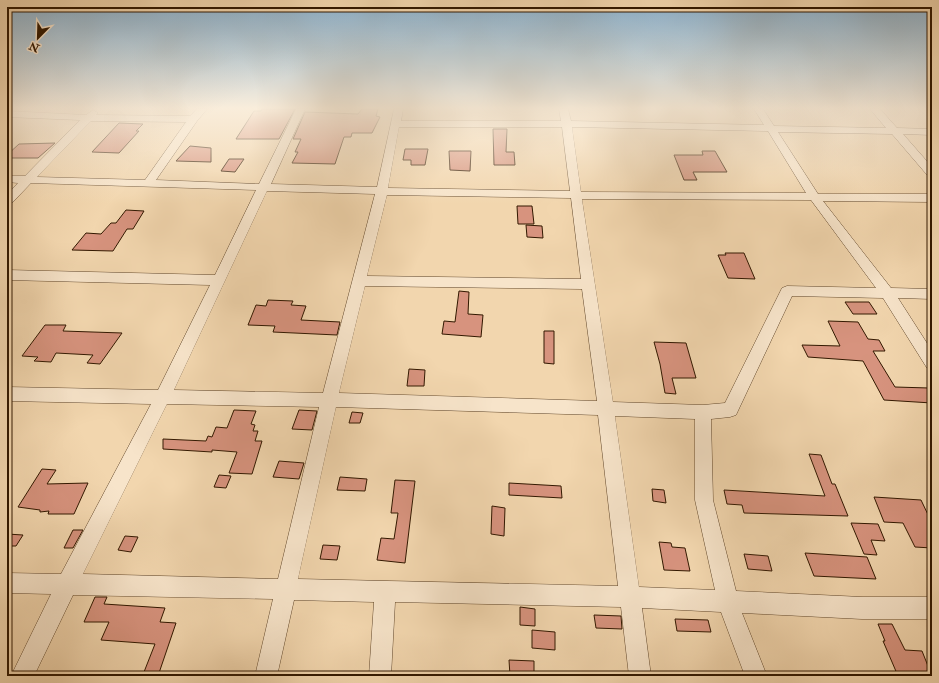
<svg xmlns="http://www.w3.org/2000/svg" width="939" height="683" viewBox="0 0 939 683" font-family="'IM FELL Double Pica',serif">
<rect width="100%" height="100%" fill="#f2d6ae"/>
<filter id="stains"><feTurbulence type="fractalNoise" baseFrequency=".005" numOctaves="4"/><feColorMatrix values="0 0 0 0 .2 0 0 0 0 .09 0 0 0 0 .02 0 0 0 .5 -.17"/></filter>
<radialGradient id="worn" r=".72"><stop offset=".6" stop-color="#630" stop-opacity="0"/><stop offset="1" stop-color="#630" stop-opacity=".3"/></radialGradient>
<g fill="#d7937e" stroke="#321800">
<path d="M262 109H295L279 139H236L254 111H261Z"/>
<path d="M362 109H378L376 116 380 117 372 133H352L351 137H344L335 164 292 163 298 152H295L301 139H293L305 112 358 114Z"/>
<path d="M119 123 143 124 136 131H139L119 153 92 152Z"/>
<path d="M493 129H507L506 152H514L515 165H494Z"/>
<path d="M55 143 38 158H7V155L19 144Z"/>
<path d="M190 146 211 148V162L176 161Z"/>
<path d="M405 149H428L425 165H411V160H403Z"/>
<path d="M449 151H471L470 171 450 170Z"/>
<path d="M702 151H715L727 172H693L697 180H684L674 155H703Z"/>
<path d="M229 159H244L235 172 221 171Z"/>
<path d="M517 206H532L534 224H518Z"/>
<path d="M126 210 144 211 133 229H127L113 251 72 250 86 233 101 234 111 223H116Z"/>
<path d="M526 225 542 226 543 238 527 237Z"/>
<path d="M725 253H744L755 279 728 278 718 255H726Z"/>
<path d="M459 291 469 292 468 314 483 315 481 337 442 334 444 321 455 322Z"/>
<path d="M268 300 293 301 291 305 306 306 301 320 340 322 337 335 273 332 275 326 248 325 256 305 266 306Z"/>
<path d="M845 302H869L877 314H853Z"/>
<path d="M828 321 858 322 868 339 879 340 885 351H873L895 387 929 388 932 393V403L884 400 863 361 808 357 802 345 840 346Z"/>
<path d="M45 325H66L63 331 122 333 100 364 87 363 93 355 56 353 51 362 34 361 38 357 22 356Z"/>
<path d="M544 331H554V364L544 363Z"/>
<path d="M654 342 686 343 696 378H672L676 394 665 393 660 364Z"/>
<path d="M409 369 425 370 424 386H407Z"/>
<path d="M234 410 256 411 251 424 255 425 253 431H258L255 441H262L252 474 229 473 237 452 212 450V452L163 449V439L206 441 208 436 212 437 216 427 227 428Z"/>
<path d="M299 410 317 411 312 430 292 429Z"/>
<path d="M352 412 363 413 360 423H349Z"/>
<path d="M809 454 821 455 832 484H835L848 516 744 513 742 505 727 504 724 490 825 496Z"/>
<path d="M279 461 304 463 299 479 273 477Z"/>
<path d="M42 469 56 470 47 484 88 483 74 514H48L49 511 40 512V510L18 507Z"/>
<path d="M219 475 231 476 226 488 214 487Z"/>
<path d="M340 477 367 479 365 491 337 490Z"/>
<path d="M395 480 415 481 405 563 377 560 381 538 394 539 398 513H391Z"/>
<path d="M509 483 561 486 562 498 509 495Z"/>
<path d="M652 489 664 490 666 503 653 501Z"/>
<path d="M874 497 921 500 932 523V548L915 547 903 523 884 522Z"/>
<path d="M492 506 505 508 504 536 491 534Z"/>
<path d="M851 523 878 524 885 541 871 540 877 555 864 554Z"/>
<path d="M73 530H83L73 548H64Z"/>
<path d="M7 534 23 535 16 546H7Z"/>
<path d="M125 536 138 537 131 552 118 550Z"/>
<path d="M659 542 671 543 672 547 685 548 690 571 664 570Z"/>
<path d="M323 545 340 546 337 560 320 559Z"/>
<path d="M805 553 867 557 876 579 814 576Z"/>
<path d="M744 554 768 556 772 571 748 569Z"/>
<path d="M95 597H107L104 604 165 608 160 622 176 623 159 673 144 672 155 644 101 640 109 622H84Z"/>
<path d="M520 607 535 609V626L520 625Z"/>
<path d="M594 615 621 616 622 629 596 628Z"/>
<path d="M675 619 708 620 711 632 677 631Z"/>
<path d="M878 624H892L905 650 922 651 932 676H898L883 641H885Z"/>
<path d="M532 630 555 632V650L532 648Z"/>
<path d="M509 660 534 661V676H510Z"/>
</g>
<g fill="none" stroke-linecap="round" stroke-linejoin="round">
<defs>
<path id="street" d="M197 109H207L197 121 156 180 259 184 296 109H305L271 184 377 187 394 109H403L401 121H561L559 109H568L571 121 764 125 754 109H763L774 126 886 128 870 109H880L897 128 932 129V135L903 134 932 167V177L928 176 892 134 778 132 818 194H932V202L823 201 891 288 932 289V299L898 298 932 351V370L927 368 883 298 792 296 736 415 730 417 711 419 713 500 736 591 862 597H932V619H862L742 613 767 676H745L721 612 642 608 651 676H629L621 607 395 602 391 676H369L374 602 294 600 277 676H255L273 599 73 595 34 676H11L51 594 7 593V573L61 574 151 404 7 401V387L158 390 210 285 7 280V270L215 275 256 190 31 183 11 204 7 205V194L18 183 7 182V176H25L80 120 7 117V111L86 115 93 110 98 113 96 115 190 116ZM91 121 186 122 145 180 37 177ZM399 127H562L570 191 388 188ZM572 127 768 131 806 193 581 192ZM267 191 375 194 323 393 174 390ZM387 195 571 198 581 279 367 276ZM582 199 811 200 876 288 787 286 782 288 725 403 703 405 613 402ZM365 286 582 289 597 401 339 393ZM167 404 319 407 278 579 83 574ZM336 407 598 415 618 586 298 579ZM615 416 695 419V500L715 590 639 587Z"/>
</defs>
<use href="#street" stroke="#62482c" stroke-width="1"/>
<use href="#street" fill="#f7e4ca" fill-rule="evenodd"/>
</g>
<linearGradient id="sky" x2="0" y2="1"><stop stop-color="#8bb5d4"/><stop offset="0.53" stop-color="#f9eddb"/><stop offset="1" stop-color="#f9eddb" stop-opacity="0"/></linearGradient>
<rect width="939" height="204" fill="url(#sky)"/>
<rect width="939" height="683" fill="none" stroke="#f2d6ae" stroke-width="24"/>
<rect x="8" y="8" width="923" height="667" fill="none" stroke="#321800" stroke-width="2"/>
<rect x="12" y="12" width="915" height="659" fill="none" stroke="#321800"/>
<g transform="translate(38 38) rotate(203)" stroke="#f7e4ca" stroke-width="3" paint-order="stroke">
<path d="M0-3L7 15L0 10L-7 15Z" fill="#321800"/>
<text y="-6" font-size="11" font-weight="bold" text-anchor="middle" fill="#321800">N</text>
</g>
<rect width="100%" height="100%" filter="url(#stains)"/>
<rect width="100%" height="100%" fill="url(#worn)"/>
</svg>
